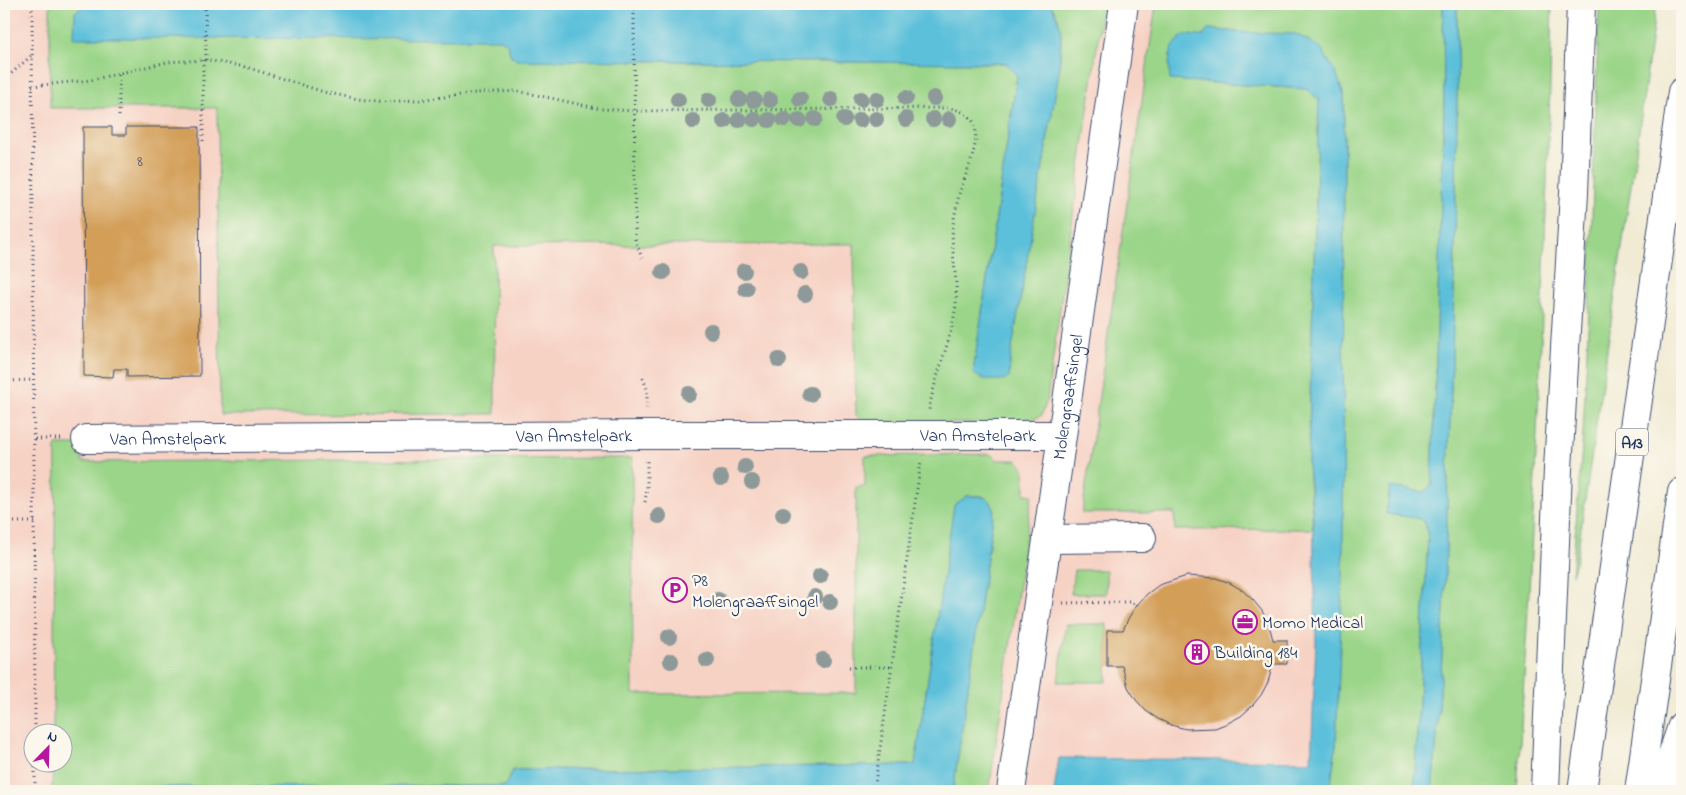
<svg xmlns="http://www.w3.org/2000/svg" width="1686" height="795" viewBox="0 0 1686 795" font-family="'Indie Flower',sans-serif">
<rect width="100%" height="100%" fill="#fbf7ec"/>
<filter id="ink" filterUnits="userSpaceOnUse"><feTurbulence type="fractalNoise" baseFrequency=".02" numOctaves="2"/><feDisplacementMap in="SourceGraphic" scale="10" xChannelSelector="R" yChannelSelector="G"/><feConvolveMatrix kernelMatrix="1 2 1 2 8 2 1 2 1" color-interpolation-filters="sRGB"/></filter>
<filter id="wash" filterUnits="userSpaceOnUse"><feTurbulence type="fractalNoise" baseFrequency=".0096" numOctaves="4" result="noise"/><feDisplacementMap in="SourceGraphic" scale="20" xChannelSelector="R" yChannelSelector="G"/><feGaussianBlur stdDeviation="1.12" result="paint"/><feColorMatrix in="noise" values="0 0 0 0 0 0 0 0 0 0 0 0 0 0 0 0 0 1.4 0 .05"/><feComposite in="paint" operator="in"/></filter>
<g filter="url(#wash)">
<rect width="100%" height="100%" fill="#f1ebd4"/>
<path fill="#f6d2c4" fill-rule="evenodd" d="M4 4H1397L1399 427 1368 791H4ZM32 732H62V762H32Z"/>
<g fill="#9bd589" stroke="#5b8274">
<path d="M50 4H499L500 39 507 43 511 56 517 60 1006 63 1017 75 973 373 1009 378 1010 360 1060 61C1061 42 1064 17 1049 4H1103L1047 400 1042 415 1025 423H863L856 415 854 244 494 246 495 414 220 415 217 108H50Z"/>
<path d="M1156 4H1443L1444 106 1432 485 1424 492 1390 488 1386 513 1417 518 1425 522 1428 538 1414 791H1330L1336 745 1343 498 1344 96 1237 32 1209 29 1203 36 1184 35 1171 80 1306 89 1319 99 1308 466 1313 529 1175 530 1174 513H1082Z"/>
<path d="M1457 4H1552C1546 267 1534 529 1517 791H1432C1443 686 1445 580 1448 475 1454 318 1458 161 1457 4Z"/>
<path d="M1599 4H1656L1639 131 1576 562 1572 575 1583 433 1589 310Z"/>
<path d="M56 445H81L82 462 632 458 633 694 856 693V487L865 486V456L990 454 998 460H1017L1024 468 1025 494 1032 495 989 791H953L994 509 983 496H967L954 506 915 765 513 770 505 786 90 787 89 791H52L53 763 62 762V732H53Z"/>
<path d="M1074 570H1106V594H1071Z"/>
<path d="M1066 624H1107V682H1058Z"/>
</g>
<g fill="#5cc0da" stroke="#3c789c">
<path d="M499 4H1049L1052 6 1061 28 1059 72 1010 360 1009 378C999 382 981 381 973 373L1017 76 1006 63 517 60 511 56 507 43 500 39 74 38 75 12 84 6Z"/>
<path d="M1443 4H1457C1458 161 1454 318 1448 475 1445 580 1443 686 1432 791H1414L1428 538 1425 522 1417 518 1386 514 1390 487 1424 492 1432 485 1444 106Z"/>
<path d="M1209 29 1237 32 1296 34 1320 47 1336 73 1344 96 1343 577 1336 745 1330 791H1054L1059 758 1311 761 1316 641 1313 516 1308 466 1319 99 1306 89 1170 80C1168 61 1168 47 1184 35L1203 36Z"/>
<path d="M967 496C980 496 989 495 994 509L953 791H89V787L505 786 513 770 915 765 954 505Z"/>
</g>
<g id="blocks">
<g fill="#d39f59">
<path d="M83 127H112V135H126V127H199L200 376 127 377V369H114L113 377 84 376Z"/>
<path d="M1187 576 1216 578 1230 583 1242 590 1253 600 1262 611 1269 625 1273 640H1287V664H1273L1268 682 1261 695 1252 706 1241 716 1228 723 1215 728 1186 729 1171 725 1158 719 1146 711 1136 700 1128 687 1122 666H1107V630H1123L1129 617 1137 605 1147 594 1159 585Z"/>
</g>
</g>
</g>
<g filter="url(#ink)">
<use href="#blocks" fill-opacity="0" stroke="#3b4b70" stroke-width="1"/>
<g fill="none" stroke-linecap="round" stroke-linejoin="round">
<defs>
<g id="minor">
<path id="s1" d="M86 439 647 435H1062"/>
<path d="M1047 539 1142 538"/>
<path id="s2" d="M1011 791 1124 4"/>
</g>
<g id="highway">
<path d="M1545 791 1558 469 1574 193 1581 4"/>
<path d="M1582 791 1682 92"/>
<path d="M1639 791 1682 492"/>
<path d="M1660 791 1682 726"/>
</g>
</defs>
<use href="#minor" stroke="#3b4b70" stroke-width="30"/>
<use href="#highway" stroke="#3b4b70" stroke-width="30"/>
<g stroke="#3b4b70" stroke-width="3" stroke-dasharray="1 4" stroke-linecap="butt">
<path d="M32 4 35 732"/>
<path d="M205 4 206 60"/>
<path d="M634 4 635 240 642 258"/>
<path d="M203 60V143"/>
<path d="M119 75V117"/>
<path d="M4 80 32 55"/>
<path d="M32 86 91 80 167 62 206 60 246 67 324 92 358 99 387 102 429 99 475 93 518 91 601 109 635 111 950 108C962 111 973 115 975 128 979 148 965 175 959 194 957 204 955 214 953 224 950 250 958 277 956 304 952 340 935 374 929 410"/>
<path d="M643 378 647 389V409"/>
<path d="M4 381 34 380"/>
<path d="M35 439H61"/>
<path d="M645 502 647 488V460"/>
<path d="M4 522H35"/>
<path d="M1063 603 1129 602 1137 605"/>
<path d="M849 667H892"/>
<path d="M35 762V791"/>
<path d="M874 791 921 461"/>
</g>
<use href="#minor" stroke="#fff" stroke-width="28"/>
<use href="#highway" stroke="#fff" stroke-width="28"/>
</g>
<g fill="#8d9a99">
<circle cx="906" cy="98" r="8"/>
<circle cx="934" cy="98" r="8"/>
<circle cx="739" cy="99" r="8"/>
<circle cx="800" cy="99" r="8"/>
<circle cx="831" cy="99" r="8"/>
<circle cx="861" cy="99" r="8"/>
<circle cx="877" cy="99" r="8"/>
<circle cx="678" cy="100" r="8"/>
<circle cx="709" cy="100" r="8"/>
<circle cx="754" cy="100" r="8"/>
<circle cx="770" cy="100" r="8"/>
<circle cx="754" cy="119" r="8"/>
<circle cx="784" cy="119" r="8"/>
<circle cx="815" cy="119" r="8"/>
<circle cx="844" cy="119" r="8"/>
<circle cx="876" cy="119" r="8"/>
<circle cx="906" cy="119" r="8"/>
<circle cx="933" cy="119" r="8"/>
<circle cx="949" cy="119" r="8"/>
<circle cx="739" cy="120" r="8"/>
<circle cx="769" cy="120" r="8"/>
<circle cx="799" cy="120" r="8"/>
<circle cx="860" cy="120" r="8"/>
<circle cx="693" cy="121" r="8"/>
<circle cx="724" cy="121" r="8"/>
<circle cx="744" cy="271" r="8"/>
<circle cx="663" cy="272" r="8"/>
<circle cx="801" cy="272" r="8"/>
<circle cx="746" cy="289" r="8"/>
<circle cx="805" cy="294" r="8"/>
<circle cx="711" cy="331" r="8"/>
<circle cx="779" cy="360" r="8"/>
<circle cx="689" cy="394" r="8"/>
<circle cx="810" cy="394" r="8"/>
<circle cx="745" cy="467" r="8"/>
<circle cx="721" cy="478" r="8"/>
<circle cx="752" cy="482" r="8"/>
<circle cx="783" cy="514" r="8"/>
<circle cx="659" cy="516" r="8"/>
<circle cx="820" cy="576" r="8"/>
<circle cx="815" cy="597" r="8"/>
<circle cx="718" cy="600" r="8"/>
<circle cx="830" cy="602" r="8"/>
<circle cx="669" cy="637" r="8"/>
<circle cx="707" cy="660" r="8"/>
<circle cx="823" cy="660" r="8"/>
<circle cx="671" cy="661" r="8"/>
</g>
</g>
<defs>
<symbol id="parking-ring" viewBox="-11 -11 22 22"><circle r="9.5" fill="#fbf7ec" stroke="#b5179e" stroke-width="1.5"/><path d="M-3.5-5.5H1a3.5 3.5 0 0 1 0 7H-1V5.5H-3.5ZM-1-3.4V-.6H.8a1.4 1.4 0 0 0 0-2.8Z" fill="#b5179e"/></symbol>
<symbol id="office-ring" viewBox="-11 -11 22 22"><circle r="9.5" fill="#fbf7ec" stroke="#b5179e" stroke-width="1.5"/><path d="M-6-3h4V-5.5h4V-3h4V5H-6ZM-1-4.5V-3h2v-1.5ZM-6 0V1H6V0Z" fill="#b5179e"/></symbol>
<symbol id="building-ring" viewBox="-11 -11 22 22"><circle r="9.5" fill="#fbf7ec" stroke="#b5179e" stroke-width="1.5"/><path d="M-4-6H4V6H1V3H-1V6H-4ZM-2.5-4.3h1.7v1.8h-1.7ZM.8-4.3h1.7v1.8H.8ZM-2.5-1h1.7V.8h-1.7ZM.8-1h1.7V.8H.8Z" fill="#b5179e"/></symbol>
</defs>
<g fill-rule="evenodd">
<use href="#parking-ring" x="661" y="576" width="28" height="28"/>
<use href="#office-ring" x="1231" y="608" width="28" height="28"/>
<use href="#building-ring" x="1183" y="638" width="28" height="28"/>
</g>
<g text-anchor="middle" stroke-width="5" stroke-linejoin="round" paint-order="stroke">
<g font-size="15" fill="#494b5d">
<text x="140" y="166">8</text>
</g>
<rect fill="#fbf7ec" stroke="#5e6b89" stroke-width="1" x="1616" y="428.5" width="32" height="27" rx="4"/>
<g font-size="16" font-weight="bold" fill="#1b2f5e">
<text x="1632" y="448">A13</text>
</g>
<g font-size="18" fill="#1b2f5e" stroke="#fbf7ec">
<text dy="6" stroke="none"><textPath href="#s2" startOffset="398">Molengraaffsingel</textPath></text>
<text dy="6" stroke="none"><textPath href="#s1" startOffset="892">Van Amstelpark</textPath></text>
<text dy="6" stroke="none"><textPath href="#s1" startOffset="488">Van Amstelpark</textPath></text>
<text dy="6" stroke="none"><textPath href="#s1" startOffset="82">Van Amstelpark</textPath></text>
</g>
<g font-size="18" fill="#1b2f5e" stroke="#fbf7ec" text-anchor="start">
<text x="692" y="586">P8<tspan x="692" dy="21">Molengraaffsingel</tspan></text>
<text x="1262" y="628">Momo Medical</text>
<text x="1214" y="658">Building 184</text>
</g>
</g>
<rect width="1686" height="795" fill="none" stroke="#fbf7ec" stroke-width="20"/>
<g transform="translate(48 748) rotate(23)"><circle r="24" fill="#fbf7ec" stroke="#a1a7b3"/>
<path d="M0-4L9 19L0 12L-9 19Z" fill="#b5179e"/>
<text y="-8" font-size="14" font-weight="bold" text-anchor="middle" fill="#1b2f5e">N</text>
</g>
</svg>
